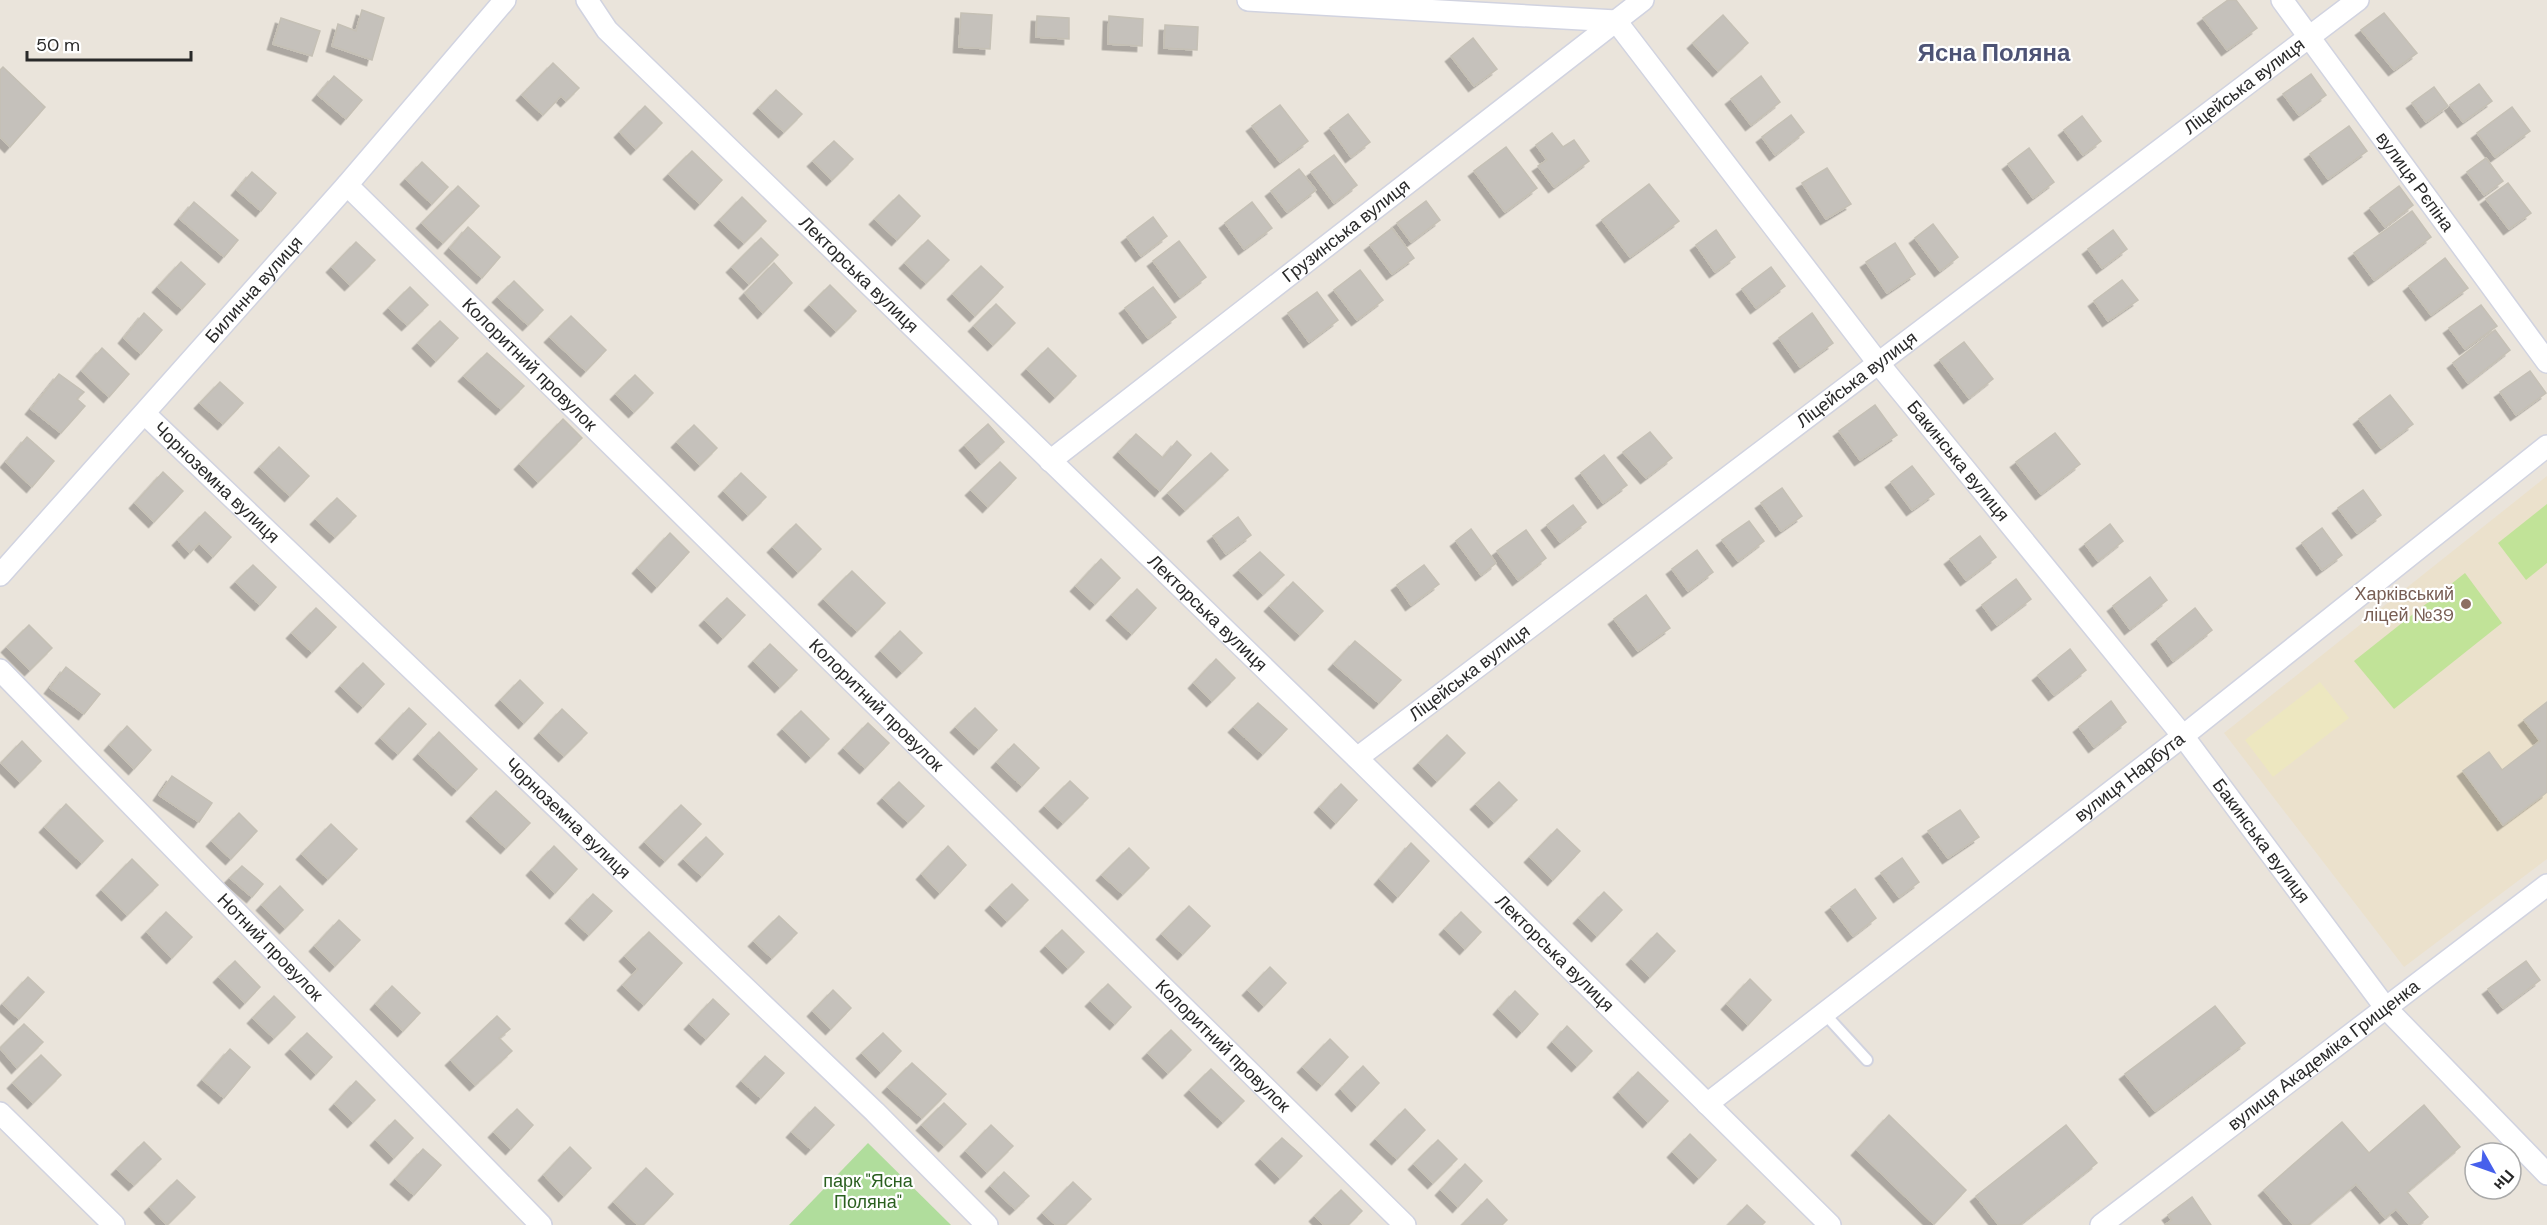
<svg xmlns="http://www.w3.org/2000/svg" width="2547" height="1225" viewBox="0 0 2547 1225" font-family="'DM Sans',sans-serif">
<defs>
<filter id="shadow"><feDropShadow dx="-5.5" dy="5.5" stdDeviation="0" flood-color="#0004"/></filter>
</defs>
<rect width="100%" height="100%" fill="#eae4db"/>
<path fill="#ebe1cc" d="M2547 476V859L2404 967 2224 733Z"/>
<path fill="#b0dd9c" d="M868 1143 951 1225H789Z"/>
<path fill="#ede7c0" d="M2320 682 2349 718 2273 777 2245 740Z"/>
<g fill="#c1e398">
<path d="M2547 504V563L2526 580 2498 543Z"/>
<path d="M2465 573 2502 623 2394 709 2354 661Z"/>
</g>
<g fill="#c5c1bb" stroke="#c5c0b5" stroke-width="1.5" filter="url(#shadow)">
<path d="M2228 0H2236L2257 28 2227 50 2203 18Z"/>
<path d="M362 10 384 18 372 60 332 46 338 24 356 31Z"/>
<path d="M961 13 992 15 990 49 959 47Z"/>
<path d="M2384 13 2417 53 2394 70 2361 30Z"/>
<path d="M1723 15 1748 43 1718 71 1693 43Z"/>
<path d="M1037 16 1069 18V39L1036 37Z"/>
<path d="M1109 16 1143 19 1142 46 1108 44Z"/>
<path d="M281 18 320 31 312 56 273 44Z"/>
<path d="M1165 25 1198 27 1197 50 1164 48Z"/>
<path d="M1473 38 1497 69 1474 86 1451 56Z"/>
<path d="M553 63 579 88 566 101 561 96 543 115 522 95Z"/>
<path d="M3 67 45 107 10 147 0 137V70Z"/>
<path d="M2311 74 2326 95 2299 115 2283 94Z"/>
<path d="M334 76 362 100 346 119 318 95Z"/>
<path d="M1761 76 1780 102 1751 125 1731 99Z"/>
<path d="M2479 84 2492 101 2463 122 2450 105Z"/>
<path d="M2434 87 2448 106 2426 122 2412 103Z"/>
<path d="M776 90 802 114 784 132 759 108Z"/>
<path d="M1280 105 1308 141 1280 162 1252 126Z"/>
<path d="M645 106 662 123 636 149 620 132Z"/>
<path d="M2512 107 2530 131 2495 157 2477 133Z"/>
<path d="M1348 114 1370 142 1351 157 1330 128Z"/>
<path d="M1791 115 1804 132 1775 155 1762 137Z"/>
<path d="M2082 116 2101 141 2083 155 2064 130Z"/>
<path d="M2349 126 2367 151 2328 179 2310 154Z"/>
<path d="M1552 133 1563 147 1574 140 1589 161 1554 187 1538 166 1547 160 1536 145Z"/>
<path d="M834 141 853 159 832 180 813 161Z"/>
<path d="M1506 147 1537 188 1505 212 1474 171Z"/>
<path d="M2029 148 2054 182 2033 198 2008 164Z"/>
<path d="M692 151 722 180 700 204 669 174Z"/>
<path d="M1334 155 1357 185 1334 203 1311 172Z"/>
<path d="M2486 158 2503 181 2484 195 2467 172Z"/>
<path d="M422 162 448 187 432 204 406 179Z"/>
<path d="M1827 168 1851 204 1826 219 1802 183Z"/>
<path d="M1299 169 1316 190 1287 212 1271 191Z"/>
<path d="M252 172 276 193 261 211 237 190Z"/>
<path d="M2508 183 2531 213 2509 229 2486 199Z"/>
<path d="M1649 184 1679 221 1630 257 1602 220Z"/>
<path d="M458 186 479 206 443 243 422 223Z"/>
<path d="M2399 186 2413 205 2385 227 2370 208Z"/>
<path d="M899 195 920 216 897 240 875 219Z"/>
<path d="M742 197 766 221 744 243 720 220Z"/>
<path d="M1426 201 1440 220 1411 242 1397 223Z"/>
<path d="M194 202 238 240 224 257 180 219Z"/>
<path d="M1252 202 1272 228 1244 249 1225 223Z"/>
<path d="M2412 211 2431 237 2374 280 2354 253Z"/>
<path d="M1153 217 1167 236 1141 256 1127 237Z"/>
<path d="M1933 224 1958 257 1940 271 1915 238Z"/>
<path d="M468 227 500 257 482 278 450 248Z"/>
<path d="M1392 228 1414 258 1392 274 1370 245Z"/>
<path d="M1716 230 1735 257 1715 272 1696 245Z"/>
<path d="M2113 230 2127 249 2102 268 2088 249Z"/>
<path d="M761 238 778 255 749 284 732 267Z"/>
<path d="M928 240 949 260 926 283 905 263Z"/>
<path d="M1179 241 1206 277 1180 297 1153 261Z"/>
<path d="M356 242 375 260 350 285 332 267Z"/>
<path d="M1895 243 1915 274 1887 293 1866 262Z"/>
<path d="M2445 258 2468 288 2431 315 2409 286Z"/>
<path d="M181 262 205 284 182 309 158 287Z"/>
<path d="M774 263 792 283 763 313 745 293Z"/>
<path d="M981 266 1003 287 975 316 953 294Z"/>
<path d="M1771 267 1785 286 1756 308 1742 289Z"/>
<path d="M1360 270 1383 300 1357 320 1334 290Z"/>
<path d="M2122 280 2138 300 2108 321 2094 301Z"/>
<path d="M514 281 543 310 528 325 498 297Z"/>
<path d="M830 285 856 311 836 331 810 305Z"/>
<path d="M410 287 428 305 407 325 389 308Z"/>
<path d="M1153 287 1176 317 1148 338 1125 308Z"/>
<path d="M1317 292 1338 320 1309 342 1288 313Z"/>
<path d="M996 304 1015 323 993 345 974 326Z"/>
<path d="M2481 305 2497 326 2465 349 2449 328Z"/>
<path d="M144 313 162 330 141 354 124 338Z"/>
<path d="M1812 313 1833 343 1800 367 1779 338Z"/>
<path d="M571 316 606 350 586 371 550 337Z"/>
<path d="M440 321 458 338 436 361 418 343Z"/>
<path d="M2495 330 2510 350 2468 383 2453 363Z"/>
<path d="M1964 342 1993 379 1969 398 1940 360Z"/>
<path d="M102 348 129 374 109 397 82 371Z"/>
<path d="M1048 348 1076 376 1055 397 1027 369Z"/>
<path d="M487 353 524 386 501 409 464 376Z"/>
<path d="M2530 371 2546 393 2516 415 2500 392Z"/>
<path d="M59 374 84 392 77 399 85 406 61 433 31 409Z"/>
<path d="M635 375 653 393 634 412 616 394Z"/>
<path d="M220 382 243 403 223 424 200 403Z"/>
<path d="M2390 395 2413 424 2381 448 2359 419Z"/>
<path d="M1875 405 1897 435 1860 460 1839 431Z"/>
<path d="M563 419 582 438 538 482 520 464Z"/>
<path d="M988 424 1004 442 981 463 965 445Z"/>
<path d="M694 425 717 448 700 465 677 442Z"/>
<path d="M1650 432 1672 458 1646 478 1623 452Z"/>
<path d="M2055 433 2080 464 2041 494 2016 462Z"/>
<path d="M1136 434 1163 458 1177 441 1191 455 1160 491 1119 452Z"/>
<path d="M27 437 54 461 32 487 6 462Z"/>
<path d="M279 447 309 476 290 496 260 467Z"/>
<path d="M1211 453 1228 470 1185 510 1168 493Z"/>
<path d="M1604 455 1627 485 1603 503 1581 473Z"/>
<path d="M1000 462 1016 478 988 507 971 490Z"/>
<path d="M1912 466 1934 494 1912 510 1891 482Z"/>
<path d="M163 472 183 491 154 522 135 503Z"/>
<path d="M741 473 766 497 748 515 724 491Z"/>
<path d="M1782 488 1802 516 1781 531 1761 503Z"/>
<path d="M2363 490 2381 515 2357 533 2338 508Z"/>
<path d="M337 498 356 516 335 537 316 519Z"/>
<path d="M1573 505 1586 522 1560 542 1547 525Z"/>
<path d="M205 512 231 537 213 557 199 543 190 553 178 540Z"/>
<path d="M1238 517 1251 535 1226 554 1213 536Z"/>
<path d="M1749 521 1764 541 1738 561 1722 540Z"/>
<path d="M796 524 821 549 798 572 773 547Z"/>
<path d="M2110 524 2123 541 2098 561 2085 544Z"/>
<path d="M2322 528 2342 555 2322 570 2302 543Z"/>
<path d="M1471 529 1496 563 1481 575 1456 541Z"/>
<path d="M1526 530 1546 558 1518 580 1497 551Z"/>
<path d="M670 533 689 552 657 587 638 568Z"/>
<path d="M1980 536 1996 557 1966 580 1950 559Z"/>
<path d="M1697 550 1713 572 1688 591 1672 569Z"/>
<path d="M1260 552 1284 575 1263 594 1239 570Z"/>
<path d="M1101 559 1120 578 1095 604 1076 586Z"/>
<path d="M253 565 276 587 260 605 236 582Z"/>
<path d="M1424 565 1439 584 1411 605 1397 585Z"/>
<path d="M852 571 885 603 857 631 824 599Z"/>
<path d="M2150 577 2167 600 2130 629 2113 606Z"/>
<path d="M2016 579 2031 599 1997 625 1982 605Z"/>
<path d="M1293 582 1323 611 1300 635 1270 606Z"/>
<path d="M1137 589 1156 608 1132 634 1112 615Z"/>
<path d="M1646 595 1670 628 1638 651 1614 619Z"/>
<path d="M727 598 745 615 723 638 705 620Z"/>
<path d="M316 608 336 627 312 652 292 633Z"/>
<path d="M2195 608 2212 630 2173 661 2157 639Z"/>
<path d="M29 625 52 648 30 670 7 647Z"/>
<path d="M900 631 922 653 902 672 881 651Z"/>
<path d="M1355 641 1401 680 1379 703 1334 664Z"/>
<path d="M770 644 797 670 780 687 754 661Z"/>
<path d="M2070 649 2086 670 2054 695 2038 675Z"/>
<path d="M1216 659 1235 678 1212 701 1194 683Z"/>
<path d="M363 663 384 684 363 707 341 686Z"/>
<path d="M66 667 100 694 84 714 50 688Z"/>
<path d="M520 680 543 703 524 723 501 700Z"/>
<path d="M2111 701 2126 722 2094 747 2079 727Z"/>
<path d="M2547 702V792L2503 825 2463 771 2489 752 2502 770 2540 741 2524 720Z"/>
<path d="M1258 703 1287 729 1263 754 1234 727Z"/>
<path d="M409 708 426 724 398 754 381 738Z"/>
<path d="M975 708 997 730 979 749 956 727Z"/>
<path d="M562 709 587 733 564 756 540 733Z"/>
<path d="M801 711 829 739 811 757 783 729Z"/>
<path d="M868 723 889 743 865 768 844 748Z"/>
<path d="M127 726 151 750 134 769 110 745Z"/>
<path d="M439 732 477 769 457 790 419 754Z"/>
<path d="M1447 735 1465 753 1437 781 1419 763Z"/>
<path d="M22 741 41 761 20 782 1 763Z"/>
<path d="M1014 744 1039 768 1022 786 997 762Z"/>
<path d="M172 776 212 803 199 822 159 795Z"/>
<path d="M1070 781 1088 798 1063 823 1045 806Z"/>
<path d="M899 782 924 806 908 822 883 798Z"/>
<path d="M1499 782 1517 800 1494 822 1476 804Z"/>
<path d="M1341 784 1357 800 1336 823 1320 807Z"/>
<path d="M496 791 530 823 506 848 472 816Z"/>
<path d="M66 804 103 841 82 863 45 827Z"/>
<path d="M681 805 701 824 665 861 645 842Z"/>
<path d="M1960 810 1979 837 1948 858 1928 831Z"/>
<path d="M239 813 257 831 231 859 212 841Z"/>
<path d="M331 824 357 849 328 879 302 854Z"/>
<path d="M1557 829 1580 851 1553 880 1530 857Z"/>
<path d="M706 837 723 854 702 876 684 859Z"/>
<path d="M1411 843 1429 861 1398 897 1380 879Z"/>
<path d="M554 846 577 869 555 893 532 870Z"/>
<path d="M948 846 966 865 940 893 922 874Z"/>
<path d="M1129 848 1149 868 1123 894 1102 875Z"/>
<path d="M1902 858 1919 882 1899 897 1881 873Z"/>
<path d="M132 859 158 885 127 915 102 890Z"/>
<path d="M242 866 263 884 252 897 230 878Z"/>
<path d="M1012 884 1028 900 1007 921 991 905Z"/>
<path d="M280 886 303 910 285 928 262 905Z"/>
<path d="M1855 889 1876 918 1853 936 1831 907Z"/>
<path d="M1604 892 1622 910 1597 936 1579 918Z"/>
<path d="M593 894 612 911 589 935 571 918Z"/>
<path d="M1189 906 1210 926 1183 954 1162 934Z"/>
<path d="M166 912 192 937 172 958 147 932Z"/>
<path d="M1461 912 1481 932 1465 949 1445 929Z"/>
<path d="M779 916 797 933 772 958 754 941Z"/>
<path d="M339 920 360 940 335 966 315 946Z"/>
<path d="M1062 930 1084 952 1068 968 1046 946Z"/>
<path d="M649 932 682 963 644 1005 623 985 638 969 625 956Z"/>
<path d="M1657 933 1675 951 1650 977 1632 959Z"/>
<path d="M235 961 260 987 245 1003 219 977Z"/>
<path d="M2526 961 2540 980 2503 1008 2488 989Z"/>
<path d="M1270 967 1286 983 1264 1006 1248 990Z"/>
<path d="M28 977 44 992 19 1019 3 1004Z"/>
<path d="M1750 979 1771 1000 1748 1025 1727 1004Z"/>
<path d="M1108 984 1131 1007 1115 1024 1091 1001Z"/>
<path d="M392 986 420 1013 403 1031 376 1004Z"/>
<path d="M833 990 851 1008 831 1029 813 1011Z"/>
<path d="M1515 991 1538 1014 1522 1032 1499 1009Z"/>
<path d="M274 996 295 1017 274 1038 253 1018Z"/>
<path d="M713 999 729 1014 706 1039 690 1024Z"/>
<path d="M2215 1006 2245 1043 2155 1111 2125 1074Z"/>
<path d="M497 1016 510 1029 499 1038 512 1051 475 1085 451 1060Z"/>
<path d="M24 1024 43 1042 17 1068 0 1048Z"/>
<path d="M1567 1026 1592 1051 1577 1066 1553 1042Z"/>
<path d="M1171 1030 1191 1050 1168 1073 1148 1053Z"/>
<path d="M307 1033 332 1057 316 1074 291 1049Z"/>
<path d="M883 1033 901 1051 881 1072 862 1053Z"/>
<path d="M1330 1039 1348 1057 1322 1085 1303 1067Z"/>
<path d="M230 1049 250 1067 224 1098 203 1080Z"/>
<path d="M41 1055 61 1075 33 1103 13 1083Z"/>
<path d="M765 1056 784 1073 761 1098 742 1081Z"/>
<path d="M912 1063 946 1094 922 1118 888 1087Z"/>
<path d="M1363 1066 1379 1083 1357 1106 1341 1089Z"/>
<path d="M1211 1069 1244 1101 1223 1122 1190 1090Z"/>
<path d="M1638 1072 1668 1101 1648 1122 1619 1092Z"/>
<path d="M356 1081 375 1100 353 1122 335 1104Z"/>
<path d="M944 1103 966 1124 944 1146 922 1125Z"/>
<path d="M2424 1105 2460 1147 2407 1192 2428 1217 2418 1225H2410L2396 1209 2385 1218 2356 1184 2308 1225H2294L2264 1190 2342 1122 2369 1153Z"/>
<path d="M815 1107 834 1125 811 1149 792 1132Z"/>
<path d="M517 1109 533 1125 511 1149 494 1132Z"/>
<path d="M1405 1109 1425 1130 1397 1159 1376 1139Z"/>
<path d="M1889 1115 1966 1190 1934 1224 1857 1150Z"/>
<path d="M395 1120 413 1138 394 1158 376 1140Z"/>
<path d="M991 1125 1013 1146 987 1172 966 1151Z"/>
<path d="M2066 1125 2097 1163 2019 1225H1999L1976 1196Z"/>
<path d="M1690 1134 1716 1160 1699 1178 1673 1152Z"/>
<path d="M1282 1138 1302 1156 1280 1178 1261 1159Z"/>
<path d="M1438 1140 1457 1159 1433 1183 1414 1164Z"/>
<path d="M144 1142 161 1159 134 1185 117 1169Z"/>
<path d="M570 1147 591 1168 564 1196 544 1175Z"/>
<path d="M423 1149 441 1165 414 1195 396 1179Z"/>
<path d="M1465 1164 1482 1181 1458 1207 1441 1190Z"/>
<path d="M646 1168 673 1194 643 1225H638L614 1202Z"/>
<path d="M1004 1172 1029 1196 1015 1209 991 1186Z"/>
<path d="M177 1180 195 1197 167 1225 150 1207Z"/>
<path d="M1073 1182 1091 1199 1065 1225H1056L1043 1213Z"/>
<path d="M1341 1190 1362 1211 1348 1225H1324L1315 1216Z"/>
<path d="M2192 1197 2211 1225H2165L2172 1220 2168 1215Z"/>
<path d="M1487 1199 1507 1220 1502 1225H1462Z"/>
<path d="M1747 1205 1765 1222 1762 1225H1728Z"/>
</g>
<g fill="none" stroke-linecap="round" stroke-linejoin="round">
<defs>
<path id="service" d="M1824 1013 1867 1060"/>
<g id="minor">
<path id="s1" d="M587 0 607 30 1357 758 1830 1225"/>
<path id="s2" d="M1248 0 1616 21 1879 364 2183 736 2385 1007 2547 1174"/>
<path id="s3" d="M2282 0 2547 362"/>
<path id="s4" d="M347 185 1405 1225"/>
<path id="s5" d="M145 414 875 1112 987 1225"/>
<path id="s6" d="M1050 461 1643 0"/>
<path id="s7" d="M0 575 347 185 505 0"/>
<path id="s8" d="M0 670 541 1225"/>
<path id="s9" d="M1357 758 2358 0"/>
<path id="s10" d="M1707 1104 2183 736 2547 446"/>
<path d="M0 1113 114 1225"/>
<path id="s11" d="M2101 1225 2547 885"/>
</g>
</defs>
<use href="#service" stroke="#d1d3e0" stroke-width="14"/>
<use href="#minor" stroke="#d1d3e0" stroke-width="24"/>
<use href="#service" stroke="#fff" stroke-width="10"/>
<use href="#minor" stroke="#fff" stroke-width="21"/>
</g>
<circle fill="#8d6e63" stroke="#fff" stroke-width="2" cx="2466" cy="604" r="6"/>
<g text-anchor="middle" stroke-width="4.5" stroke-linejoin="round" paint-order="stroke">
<g font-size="18" fill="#292929" stroke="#fff">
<text dy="6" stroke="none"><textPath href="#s9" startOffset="1113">Ліцейська вулиця</textPath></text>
<text dy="6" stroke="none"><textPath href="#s3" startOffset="225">вулиця Рєпіна</textPath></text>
<text dy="6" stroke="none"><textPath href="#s6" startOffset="375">Грузинська вулиця</textPath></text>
<text dy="6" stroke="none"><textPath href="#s1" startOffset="387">Лекторська вулиця</textPath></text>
<text dy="6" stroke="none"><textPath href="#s7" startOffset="382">Билинна вулиця</textPath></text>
<text dy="6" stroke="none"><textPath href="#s4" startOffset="256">Колоритний провулок</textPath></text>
<text dy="6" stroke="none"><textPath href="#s9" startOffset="627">Ліцейська вулиця</textPath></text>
<text dy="6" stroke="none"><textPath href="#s2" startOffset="926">Бакинська вулиця</textPath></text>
<text dy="6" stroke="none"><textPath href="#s5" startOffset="99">Чорноземна вулиця</textPath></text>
<text dy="6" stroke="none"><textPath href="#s1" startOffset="873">Лекторська вулиця</textPath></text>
<text dy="6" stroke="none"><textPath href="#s9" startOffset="141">Ліцейська вулиця</textPath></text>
<text dy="6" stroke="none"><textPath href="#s4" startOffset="742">Колоритний провулок</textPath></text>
<text dy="6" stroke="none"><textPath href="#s10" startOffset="534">вулиця Нарбута</textPath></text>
<text dy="6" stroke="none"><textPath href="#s5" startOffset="585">Чорноземна вулиця</textPath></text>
<text dy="6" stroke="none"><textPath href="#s2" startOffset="1412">Бакинська вулиця</textPath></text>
<text dy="6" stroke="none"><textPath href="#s8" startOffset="387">Нотний провулок</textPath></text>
<text dy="6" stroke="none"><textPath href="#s1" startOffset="1359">Лекторська вулиця</textPath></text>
<text dy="6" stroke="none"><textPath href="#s4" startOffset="1228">Колоритний провулок</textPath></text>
<text dy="6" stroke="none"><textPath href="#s11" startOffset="280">вулиця Академіка Грищенка</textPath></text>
</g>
<g font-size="18" fill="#785e54" stroke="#fff" text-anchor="end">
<text x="2454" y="600">Харківський<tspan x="2454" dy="21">ліцей №39</tspan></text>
</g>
<g font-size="18" fill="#2a5f1f" stroke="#fff">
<text x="868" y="1187">парк "Ясна<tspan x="868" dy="21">Поляна"</tspan></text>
</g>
<g font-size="24" font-weight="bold" fill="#4d5375" stroke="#fff">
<text x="1994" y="61">Ясна Поляна</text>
</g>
</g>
<g transform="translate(2493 1171) rotate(130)"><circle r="28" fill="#ffffff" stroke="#a9a9a9" stroke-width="1.5"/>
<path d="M0-4.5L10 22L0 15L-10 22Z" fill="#4760ec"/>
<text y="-9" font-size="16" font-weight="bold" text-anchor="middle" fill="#292929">Пн</text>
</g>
<path d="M27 51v9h164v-9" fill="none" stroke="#292929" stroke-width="3"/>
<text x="36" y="51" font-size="18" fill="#292929" stroke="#ffffff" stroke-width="4.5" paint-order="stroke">50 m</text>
</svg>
